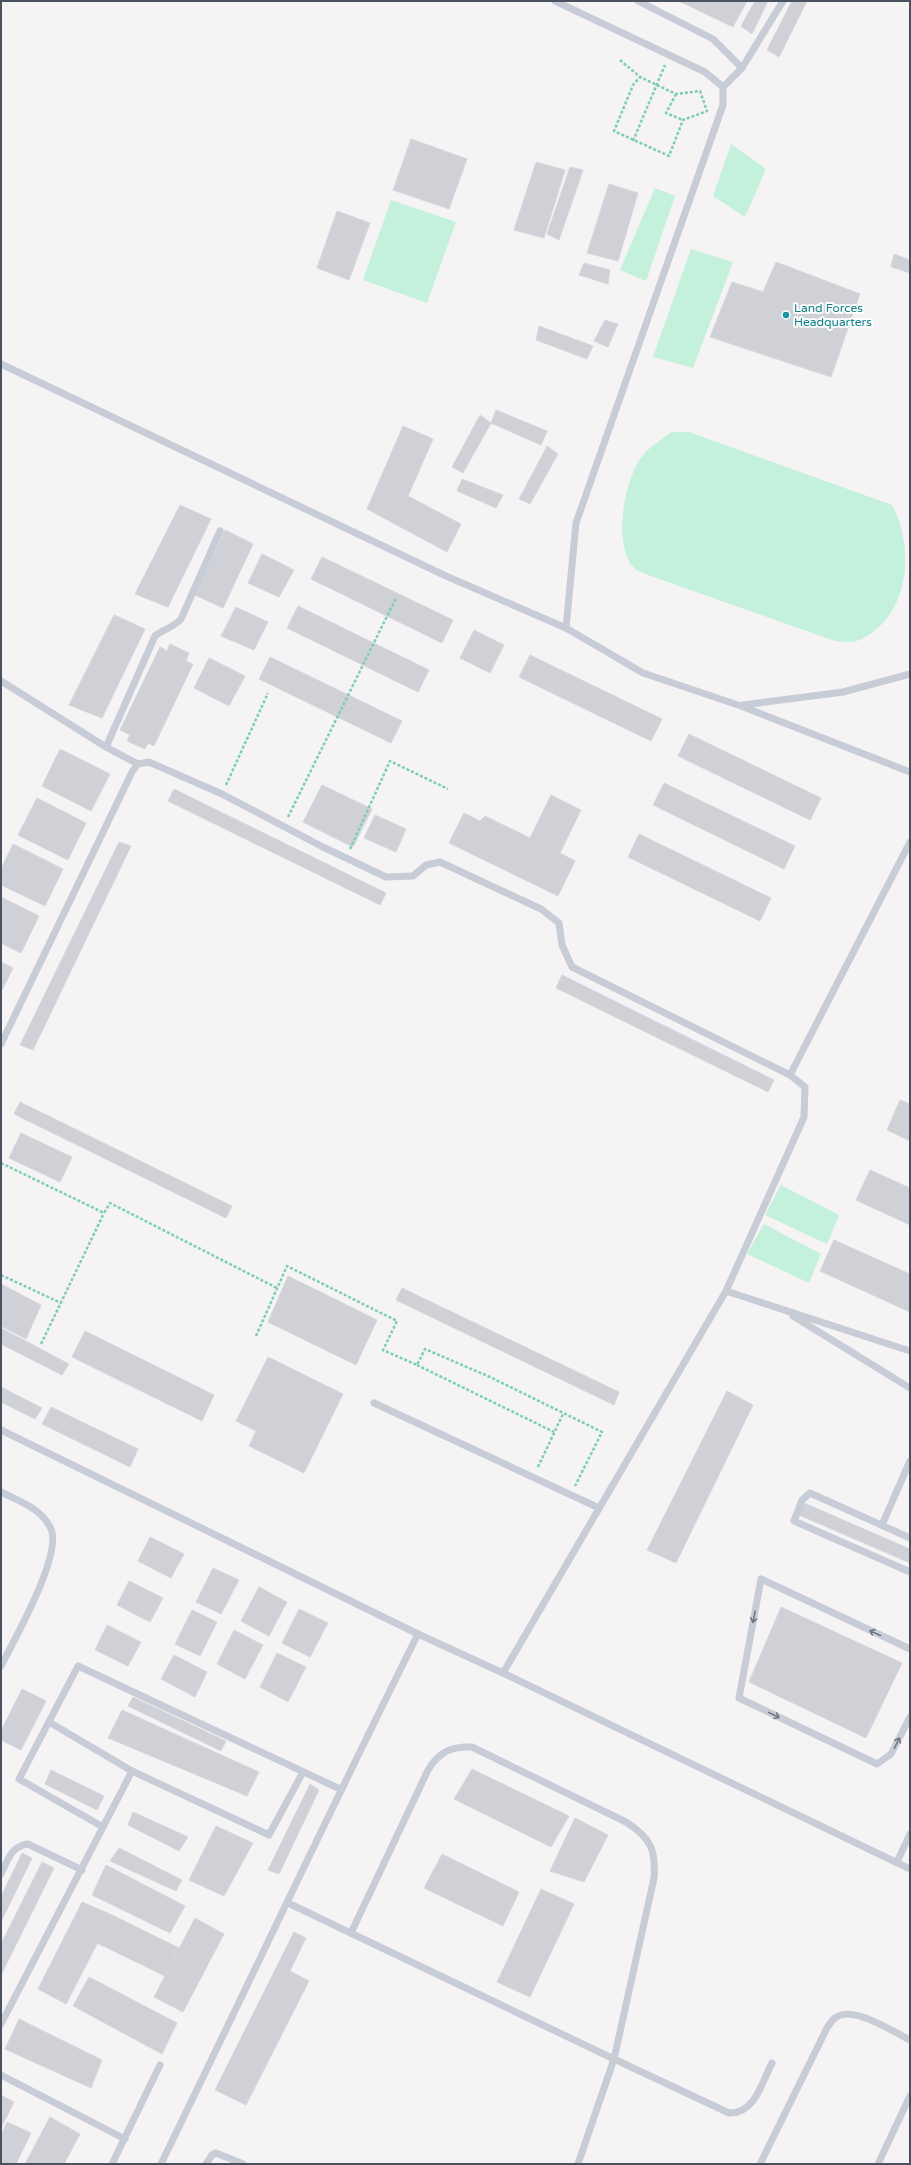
<svg xmlns="http://www.w3.org/2000/svg" width="911" height="2165" viewBox="0 0 911 2165" font-family="'Varela Round',sans-serif">
<rect width="100%" height="100%" fill="#f5f3f3"/>
<g fill="#c3f1dc">
<path d="M731 144 766 169 745 217 713 196Z"/>
<path d="M655 188 675 196 646 281 620 270Z"/>
<path d="M391 200 456 222 427 303 363 280Z"/>
<path d="M691 249 733 262 693 368 653 357Z"/>
<path d="M671 432H689L892 505C911 540 911 594 882 624 876 630 865 639 856 641 850 643 841 641 835 641L648 575C644 573 637 571 634 568 612 545 624 475 645 453 652 445 663 439 671 432Z"/>
<path d="M781 1185 839 1215 827 1244 765 1215Z"/>
<path d="M764 1224 821 1254 809 1283 747 1254Z"/>
</g>
<g fill="#cfd1d7" stroke="#d7d7de">
<path d="M679 1H747L733 27Z"/>
<path d="M755 1H768L752 34 741 26Z"/>
<path d="M792 1H807L779 57 767 50Z"/>
<path d="M411 139 467 159 449 209 393 190Z"/>
<path d="M536 162 565 170 544 238 514 230Z"/>
<path d="M570 167 583 170 559 240 547 234Z"/>
<path d="M609 184 638 193 618 261 587 253Z"/>
<path d="M337 211 370 223 349 280 317 268Z"/>
<path d="M894 254 910 260V273L891 267Z"/>
<path d="M776 262 860 294 831 377 710 337 732 282 763 292Z"/>
<path d="M584 263 610 270 608 284 579 275Z"/>
<path d="M605 320 618 324 608 347 594 341Z"/>
<path d="M539 326 593 346 587 359 536 340Z"/>
<path d="M496 410 547 431 541 445 491 423Z"/>
<path d="M480 415 491 423 463 473 452 467Z"/>
<path d="M403 426 433 439 408 496 461 524 447 552 367 509Z"/>
<path d="M547 446 558 454 530 504 519 499Z"/>
<path d="M462 479 503 495 496 508 457 491Z"/>
<path d="M180 505 211 519 168 607 135 594Z"/>
<path d="M225 530 253 544 223 608 195 595Z"/>
<path d="M262 554 294 570 279 597 248 583Z"/>
<path d="M322 557 453 620 442 643 311 579Z"/>
<path d="M298 606 429 670 418 692 287 628Z"/>
<path d="M236 607 268 622 254 650 221 636Z"/>
<path d="M114 615 145 629 102 718 69 705Z"/>
<path d="M474 630 504 645 490 673 460 658Z"/>
<path d="M170 644 189 653 186 661 193 664 154 746 148 743 145 749 127 741 130 735 120 730 160 647 167 651Z"/>
<path d="M530 655 662 719 651 741 519 677Z"/>
<path d="M270 657 402 721 391 743 259 679Z"/>
<path d="M209 658 245 676 229 706 194 688Z"/>
<path d="M689 734 821 798 810 820 678 756Z"/>
<path d="M60 749 110 774 91 811 42 786Z"/>
<path d="M664 783 795 846 784 869 653 805Z"/>
<path d="M322 785 372 809 353 847 303 822Z"/>
<path d="M174 789 386 893 380 905 168 801Z"/>
<path d="M551 795 581 810 560 853 575 861 558 896 449 843 464 813 480 821 485 816 530 838Z"/>
<path d="M37 798 86 823 68 860 18 835Z"/>
<path d="M375 815 406 829 396 852 364 838Z"/>
<path d="M639 834 771 898 760 921 628 857Z"/>
<path d="M119 842 131 846 33 1050 20 1045Z"/>
<path d="M13 844 63 869 45 906 1 885V869Z"/>
<path d="M1 897 39 916 21 953 1 943Z"/>
<path d="M1 962 13 968 1 992Z"/>
<path d="M562 975 774 1080 768 1092 556 988Z"/>
<path d="M900 1100 910 1104V1141L887 1130Z"/>
<path d="M20 1102 232 1206 226 1218 14 1114Z"/>
<path d="M21 1133 72 1157 60 1182 9 1158Z"/>
<path d="M870 1170 910 1188V1225L856 1200Z"/>
<path d="M834 1240 910 1274V1312L820 1271Z"/>
<path d="M288 1276 377 1320 356 1365 268 1322Z"/>
<path d="M1 1284 41 1305 26 1339 1 1326Z"/>
<path d="M402 1288 619 1392 614 1405 396 1300Z"/>
<path d="M1 1328 69 1364 62 1375 1 1344Z"/>
<path d="M85 1331 214 1395 202 1421 72 1357Z"/>
<path d="M268 1357 343 1394 304 1473 249 1446 256 1431 236 1421Z"/>
<path d="M1 1387 42 1408 35 1419 1 1402Z"/>
<path d="M727 1391 753 1405 676 1563 647 1550Z"/>
<path d="M51 1407 138 1449 130 1467 42 1424Z"/>
<path d="M804 1503 910 1549V1563L799 1515Z"/>
<path d="M150 1537 184 1554 171 1578 138 1561Z"/>
<path d="M213 1568 239 1580 221 1614 196 1602Z"/>
<path d="M129 1581 163 1598 150 1622 117 1605Z"/>
<path d="M259 1587 287 1602 269 1636 241 1621Z"/>
<path d="M781 1607 902 1663 866 1738 749 1682Z"/>
<path d="M299 1609 328 1623 310 1657 282 1643Z"/>
<path d="M192 1610 217 1622 200 1656 175 1644Z"/>
<path d="M107 1625 141 1642 128 1666 95 1650Z"/>
<path d="M234 1630 263 1645 245 1679 217 1664Z"/>
<path d="M277 1653 306 1667 288 1702 260 1687Z"/>
<path d="M174 1655 207 1672 195 1697 161 1679Z"/>
<path d="M22 1689 46 1701 21 1750 1 1740V1731Z"/>
<path d="M133 1697 226 1741 221 1751 128 1706Z"/>
<path d="M122 1710 259 1772 247 1796 108 1738Z"/>
<path d="M472 1769 569 1816 551 1847 454 1799Z"/>
<path d="M51 1770 104 1796 97 1810 45 1784Z"/>
<path d="M310 1784 319 1790 279 1874 268 1870Z"/>
<path d="M133 1812 188 1837 179 1851 128 1825Z"/>
<path d="M575 1818 608 1835 584 1882 550 1871Z"/>
<path d="M216 1826 253 1843 224 1896 189 1880Z"/>
<path d="M119 1848 182 1880 176 1891 110 1861Z"/>
<path d="M22 1853 32 1858 1 1922V1897Z"/>
<path d="M442 1854 519 1892 503 1926 424 1888Z"/>
<path d="M42 1862 54 1868 1 1975V1944Z"/>
<path d="M106 1865 185 1906 170 1933 92 1895Z"/>
<path d="M541 1889 574 1904 530 1997 497 1982Z"/>
<path d="M82 1902 112 1915 66 2004 38 1989Z"/>
<path d="M112 1915 179 1948 165 1976 97 1943Z"/>
<path d="M195 1918 224 1934 183 2012 154 1997Z"/>
<path d="M294 1932 306 1938 290 1971 309 1981 246 2105 215 2090Z"/>
<path d="M89 1977 177 2023 162 2054 73 2006Z"/>
<path d="M19 2019 102 2060 91 2088 5 2049Z"/>
<path d="M1 2095 14 2102 1 2128Z"/>
<path d="M50 2117 80 2134 64 2164H25Z"/>
<path d="M7 2122 31 2133 16 2164H1V2135Z"/>
</g>
<g fill="none" stroke-linecap="round" stroke-linejoin="round">
<g stroke="#7acfb4" stroke-width="2.5" stroke-dasharray="3 2" stroke-linecap="butt">
<path d="M620 60 640 77 676 94 700 91 707 111 683 120 669 156 614 131 633 85 640 77"/>
<path d="M676 94 666 113 683 120"/>
<path d="M633 141 665 65"/>
<path d="M226 785 268 693"/>
<path d="M288 817 396 598"/>
<path d="M350 849 390 761 448 789"/>
<path d="M1 1163 104 1213 110 1203 277 1288"/>
<path d="M1 1275 61 1303"/>
<path d="M256 1336 287 1266 397 1321 383 1350 417 1365 425 1349 490 1377 602 1432 575 1486"/>
<path d="M41 1344 104 1213"/>
<path d="M417 1365 554 1432"/>
<path d="M538 1467 563 1414"/>
</g>
<g stroke="#c7ccd7" stroke-width="7">
<path d="M555 1 705 72 723 87V105L576 523 566 628"/>
<path d="M638 1 713 39 742 68"/>
<path d="M723 87 742 68 783 1"/>
<path d="M1 364 446 576 566 628 643 673 741 706 910 772"/>
<path d="M1 681 106 747 138 764"/>
<path d="M743 705 843 692 910 674"/>
<path d="M106 747 155 636C163 629 173 628 181 619L220 531"/>
<path d="M1 1044 132 772 138 764 149 762 222 794 321 846 386 877 413 876 426 865 440 862 541 909 559 923 562 945 572 967 790 1075 805 1087 804 1117 726 1291 503 1673"/>
<path d="M790 1075 910 842"/>
<path d="M726 1291 910 1351"/>
<path d="M793 1316 910 1388"/>
<path d="M374 1403 599 1508"/>
<path d="M1 1430 418 1634 503 1673 910 1869"/>
<path d="M1 1492C19 1501 40 1508 50 1527 65 1551 14 1640 1 1666"/>
<path d="M882 1525 910 1461"/>
<path d="M910 1538 810 1493 802 1500 794 1521 910 1572"/>
<path d="M910 1649 761 1579 739 1698 877 1764 891 1754 910 1717"/>
<path d="M49 1722 132 1771 269 1835 303 1772"/>
<path d="M103 1827 19 1779 78 1666 340 1789"/>
<path d="M897 1862 910 1834"/>
<path d="M1 1874C8 1860 11 1846 28 1844L82 1870"/>
<path d="M288 1903 614 2059 729 2113C755 2114 762 2082 772 2063"/>
<path d="M351 1933 428 1770C439 1752 451 1746 472 1747L626 1822C651 1838 656 1850 654 1878L614 2059 578 2164"/>
<path d="M1 2024 132 1771"/>
<path d="M1 2075 125 2139"/>
<path d="M112 2164 160 2065"/>
<path d="M161 2164C247 1987 330 1810 418 1634"/>
<path d="M206 2164 212 2155 216 2153 243 2164"/>
<path d="M760 2164 827 2028C829 2025 832 2020 835 2018 851 2004 894 2032 910 2040"/>
<path d="M878 2164 910 2096"/>
</g>
</g>
<defs><path id="oneway-shaft" d="M-6 0H5M1.5-3L5.5 0L1.5 3" fill="none" stroke-width="1.6" stroke-linecap="round" stroke-linejoin="round"/></defs>
<g stroke="#707784">
<use href="#oneway-shaft" transform="translate(754 1617) rotate(100)"/>
<use href="#oneway-shaft" transform="translate(875 1633) rotate(-155)"/>
<use href="#oneway-shaft" transform="translate(774 1715) rotate(26)"/>
<use href="#oneway-shaft" transform="translate(897 1743) rotate(-64)"/>
</g>
<circle fill="#0f9aa8" stroke="#fff" stroke-width="1.5" cx="786" cy="315" r="4"/>
<g text-anchor="middle" stroke-width="4" stroke-linejoin="round" paint-order="stroke">
<g font-size="12" fill="#0d838f" stroke="#fff" text-anchor="start">
<text x="794" y="312">Land Forces<tspan x="794" dy="14">Headquarters</tspan></text>
</g>
</g>
<rect width="911" height="2165" fill="none" stroke="#4a5260" stroke-width="4"/>
</svg>
